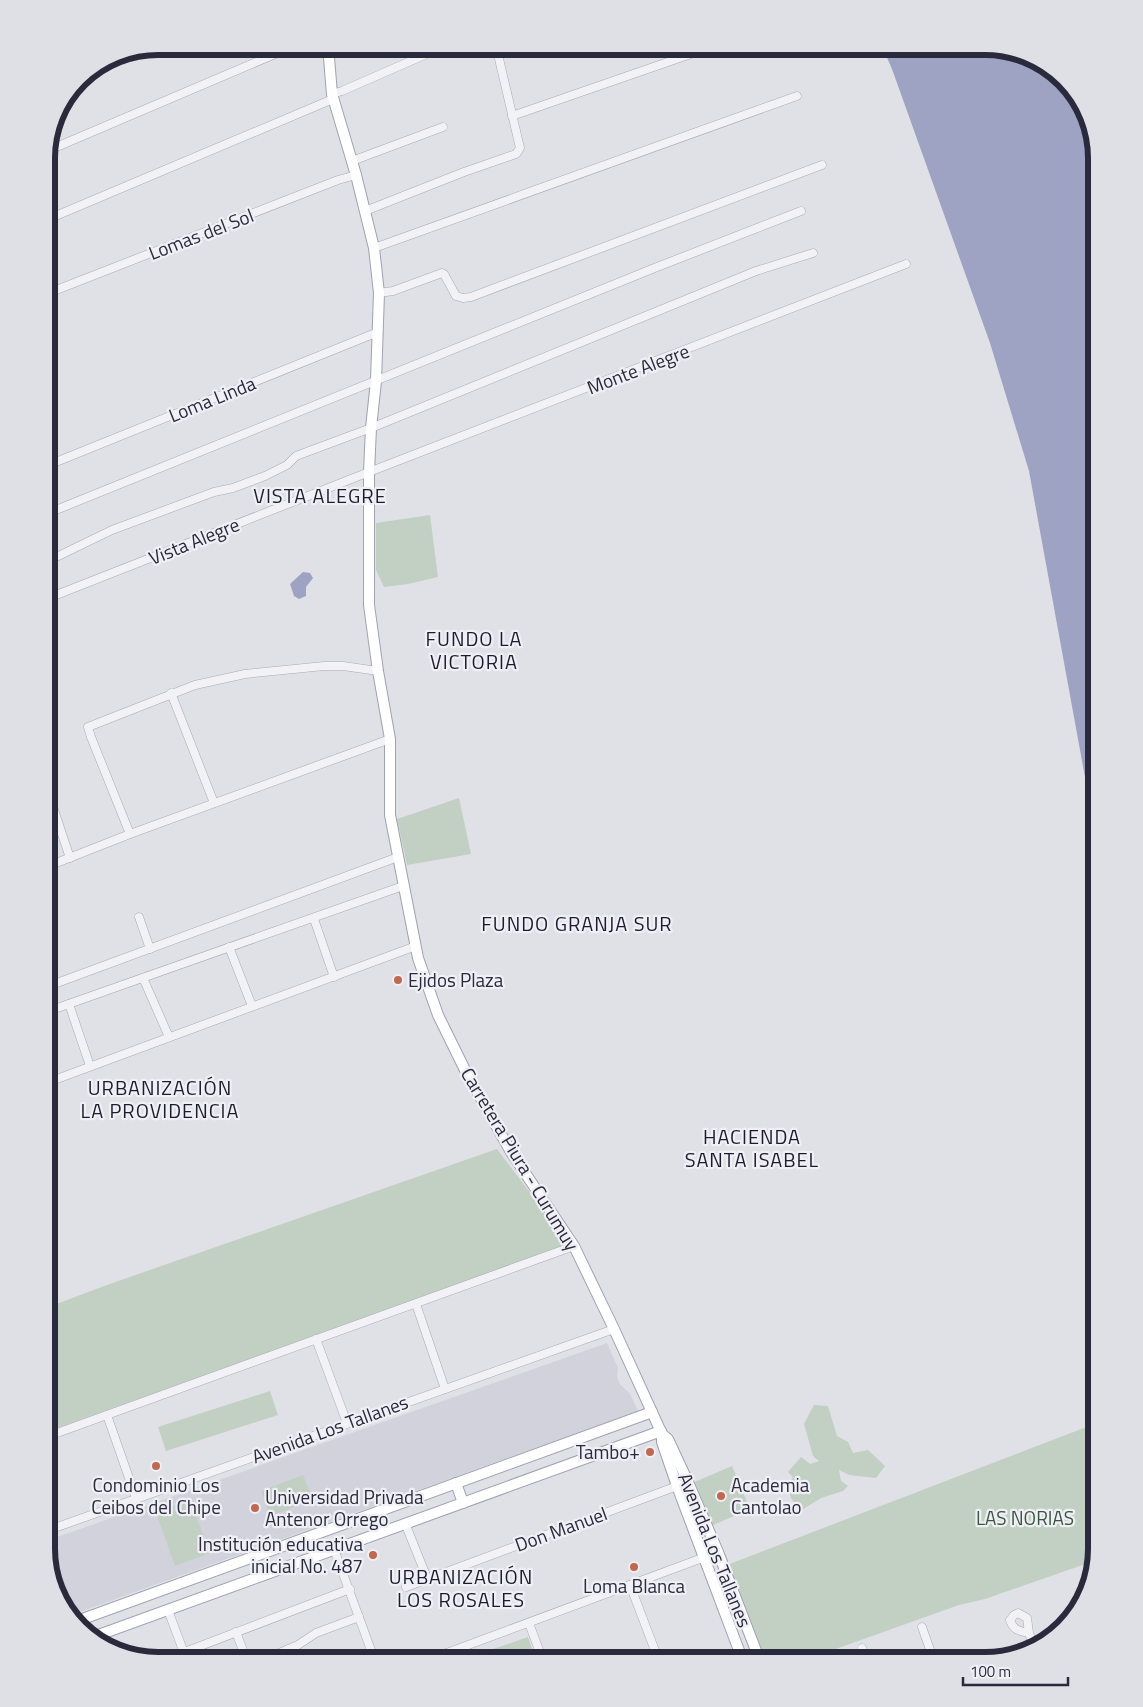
<svg xmlns="http://www.w3.org/2000/svg" width="1143" height="1707" viewBox="0 0 1143 1707" font-family="'Titillium Web',sans-serif">
<rect width="100%" height="100%" fill="#e0e0e7"/>
<path fill="#d2d2dc" d="M607 1343 618 1368 617 1378 620 1384 630 1394 638 1411 71 1615 61 1604 46 1549V1541Z"/>
<g fill="#c2d0c3">
<path d="M430 515 438 577 408 584 384 587 376 570V523Z"/>
<path d="M459 798 471 854 407 865 397 819Z"/>
<path d="M497 1149 534 1198 565 1246 46 1432V1308L104 1286Z"/>
<path d="M270 1391 278 1415 166 1451 158 1427Z"/>
<path d="M814 1405 828 1406 837 1436 848 1442 853 1453 868 1450 885 1466 876 1478 849 1475 839 1470 841 1481 848 1486 843 1491 821 1498 800 1511 791 1498 787 1486 793 1477 788 1472 801 1457 810 1464 819 1461 813 1456 804 1424Z"/>
<path d="M1097 1423V1549L1094 1561 985 1599 959 1605 802 1661H766L727 1565Z"/>
<path d="M732 1466 750 1509 711 1526 692 1483Z"/>
<path d="M303 1475 313 1500 270 1516 261 1491Z"/>
<path d="M190 1500 210 1553 175 1566 156 1513Z"/>
<path d="M528 1637 536 1661H468L467 1658Z"/>
</g>
<g fill="#9ea3c4">
<path d="M882 46H992L1041 61 1082 103 1097 158V843L1029 471 990 343 892 69Z"/>
<path d="M303 572 310 573 313 578 306 587V596L299 599 294 596 290 584Z"/>
</g>
<g fill="none" stroke-linecap="round" stroke-linejoin="round">
<defs>
<g id="minor">
<path d="M332 94 342 91 445 46"/>
<path d="M512 116 714 46"/>
<path d="M47 151 294 46"/>
<path d="M352 161 443 127"/>
<path d="M365 211 464 172 516 154 520 148 496 46"/>
<path d="M46 220 333 99"/>
<path d="M374 248 797 96"/>
<path d="M379 293 393 291 442 273 444 274 456 296 463 298 471 297 822 165"/>
<path d="M46 294 338 180 356 175"/>
<path d="M46 466 378 332"/>
<path d="M46 514 657 267 801 211"/>
<path d="M46 562 112 530 214 492 233 488 265 476 287 465 296 456 371 428 756 271 813 253"/>
<path d="M46 599 369 472 906 264"/>
<path d="M171 693 214 803"/>
<path d="M46 786 70 858"/>
<path d="M130 834 91 737 88 727 195 685 245 674 324 666H343L378 671"/>
<path d="M46 867 130 834 390 739"/>
<path d="M139 917 150 949"/>
<path d="M314 919 334 977"/>
<path d="M229 947 252 1006"/>
<path d="M143 978 169 1037"/>
<path d="M46 987 398 857"/>
<path d="M69 1004 90 1066"/>
<path d="M46 1012 403 886"/>
<path d="M46 1083 416 946"/>
<path d="M416 1304 445 1389"/>
<path d="M316 1339 347 1423"/>
<path d="M107 1415 136 1498"/>
<path d="M46 1437 574 1246"/>
<path d="M405 1523 427 1578"/>
<path d="M46 1531 614 1329"/>
<path d="M334 1549 375 1661"/>
<path d="M630 1585 659 1661"/>
<path d="M406 1587 688 1482"/>
<path d="M168 1610 187 1661"/>
<path d="M529 1623 543 1661"/>
<path d="M922 1627 934 1661"/>
<path d="M236 1632 247 1661"/>
<path d="M1029 1633C1019 1631 1013 1630 1010 1620L1014 1615 1018 1613 1027 1618 1029 1633 1034 1648"/>
<path d="M862 1648 867 1661"/>
<path d="M456 1650 460 1661"/>
<path d="M161 1661 350 1589"/>
<path d="M261 1661 298 1645 316 1633 359 1617"/>
<path d="M425 1661 705 1557"/>
</g>
<g id="major">
<path d="M328 46 332 94 356 175 374 248 379 293 376 381 371 428 369 472V605L378 671 390 739V815L418 958 438 1015 465 1070 511 1152 574 1246 614 1329 662 1434 668 1439 688 1482 718 1552 760 1661"/>
<path d="M662 1434V1442L677 1486 743 1661"/>
<path d="M456 1483 463 1503"/>
<path d="M77 1621 652 1412"/>
<path d="M93 1637 661 1431"/>
</g>
</defs>
<use href="#minor" stroke="#a9a9b4" stroke-width="9"/>
<use href="#major" stroke="#a0a1b2" stroke-width="12"/>
<use href="#minor" stroke="#f2f2f6" stroke-width="8"/>
<use href="#major" stroke="#fff" stroke-width="10"/>
</g>
<g fill="#c16850" stroke="#efeff5" stroke-width="2">
<circle cx="398" cy="980" r="5"/>
<circle cx="650" cy="1452" r="5"/>
<circle cx="156" cy="1466" r="5"/>
<circle cx="721" cy="1496" r="5"/>
<circle cx="255" cy="1508" r="5"/>
<circle cx="373" cy="1555" r="5"/>
<circle cx="634" cy="1567" r="5"/>
</g>
<g text-anchor="middle" stroke-width="4.5" stroke-linejoin="round" paint-order="stroke">
<g font-size="19" fill="#2a2a3d" stroke="#efeff5">
<text transform="translate(201 234) rotate(-21)" y="7">Lomas del Sol</text>
<text transform="translate(638 369) rotate(-21)" y="7">Monte Alegre</text>
<text transform="translate(212 399) rotate(-22)" y="7">Loma Linda</text>
<text transform="translate(194 541) rotate(-22)" y="7">Vista Alegre</text>
<text transform="translate(520 1159) rotate(59)" y="7">Carretera Piura - Curumuy</text>
<text transform="translate(330 1429) rotate(-20)" y="7">Avenida Los Tallanes</text>
<text transform="translate(561 1529) rotate(-20)" y="7">Don Manuel</text>
<text transform="translate(715 1550) rotate(68)" y="7">Avenida Los Tallanes</text>
</g>
<g font-size="19" fill="#2a2a3d" stroke="#efeff5" text-anchor="start">
<text x="408" y="987">Ejidos Plaza</text>
<text x="640" y="1459" text-anchor="end">Tambo+</text>
<text x="156" y="1492" text-anchor="middle">Condominio Los<tspan x="156" dy="22">Ceibos del Chipe</tspan></text>
<text x="731" y="1492">Academia<tspan x="731" dy="22">Cantolao</tspan></text>
<text x="265" y="1504">Universidad Privada<tspan x="265" dy="22">Antenor Orrego</tspan></text>
<text x="363" y="1551" text-anchor="end">Institución educativa<tspan x="363" dy="22">inicial No. 487</tspan></text>
<text x="634" y="1593" text-anchor="middle">Loma Blanca</text>
</g>
<g font-size="19" fill="#39573e" stroke="#efeff5">
<text x="1025" y="1525">LAS NORIAS</text>
</g>
<g font-size="20" letter-spacing="1" fill="#1d1c2e" stroke="#efeff5">
<text x="320" y="503">VISTA ALEGRE</text>
<text x="474" y="646">FUNDO LA<tspan x="474" dy="23">VICTORIA</tspan></text>
<text x="577" y="931">FUNDO GRANJA SUR</text>
<text x="160" y="1095">URBANIZACIÓN<tspan x="160" dy="23">LA PROVIDENCIA</tspan></text>
<text x="752" y="1144">HACIENDA<tspan x="752" dy="23">SANTA ISABEL</tspan></text>
<text x="461" y="1584">URBANIZACIÓN<tspan x="461" dy="23">LOS ROSALES</tspan></text>
</g>
</g>
<path d="M0 0H1143V1707H0ZM158 55H985A103 103 0 0 1 1088 158V1549A103 103 0 0 1 985 1652H158A103 103 0 0 1 55 1549V158A103 103 0 0 1 158 55Z" fill="#dfdfe6" fill-rule="evenodd"/>
<path fill="none" stroke="#2a2a3d" stroke-width="6" d="M158 55H985A103 103 0 0 1 1088 158V1549A103 103 0 0 1 985 1652H158A103 103 0 0 1 55 1549V158A103 103 0 0 1 158 55Z"/>
<path d="M963 1677v8h105v-8" fill="none" stroke="#2a2a3d" stroke-width="2.5"/>
<text x="970" y="1677" font-size="15" fill="#2a2a3d" stroke="#efeff5" stroke-width="4" paint-order="stroke">100 m</text>
</svg>
